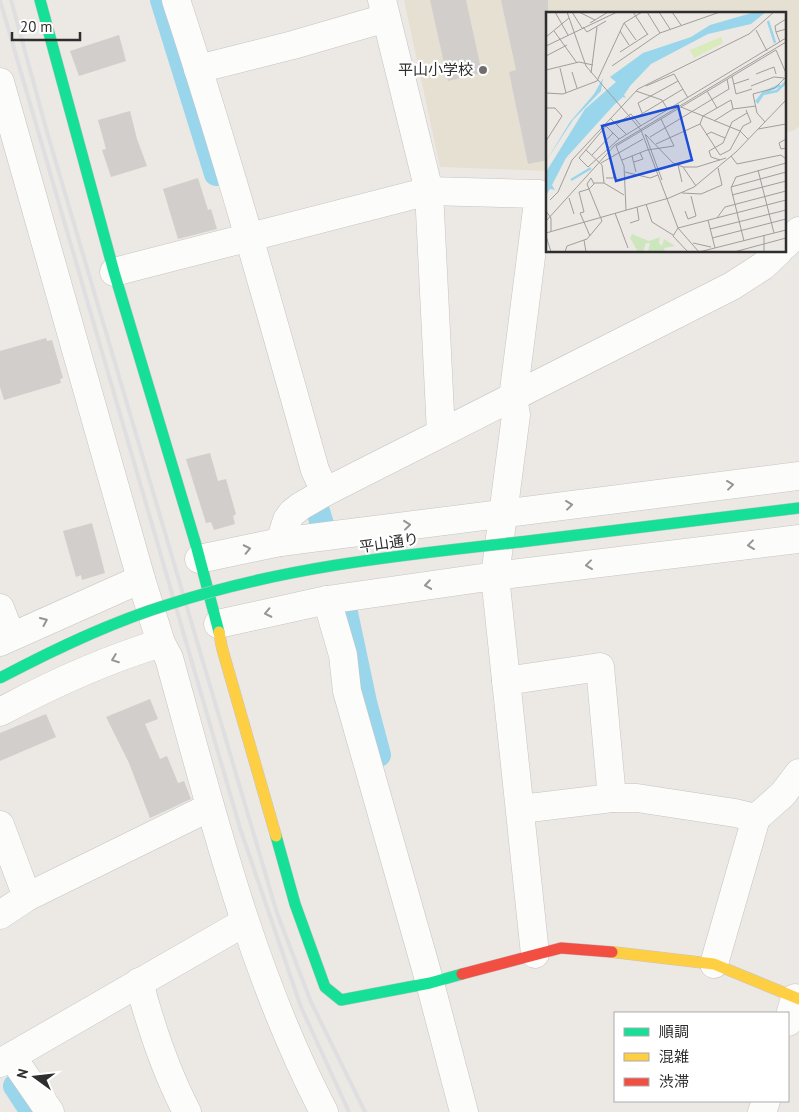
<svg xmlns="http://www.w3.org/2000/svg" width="799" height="1112" viewBox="0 0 799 1112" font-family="'PT Sans','Noto Sans JP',sans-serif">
<rect width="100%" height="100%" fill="#ece8e4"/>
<path fill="#e6e0d3" d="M404 0H799V126L795 130 785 133V14H548V171L440 167Z"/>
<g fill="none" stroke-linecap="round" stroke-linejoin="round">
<g stroke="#99d6ec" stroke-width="24">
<path d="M162 0 216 174"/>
<path d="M317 508 322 524"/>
<path d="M345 608 365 702 379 755"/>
<path d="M15 1086 32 1112"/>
</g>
</g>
<g fill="#d1cecb">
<path d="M430 0H466L482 73 448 81Z"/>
<path d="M501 0H548V160L528 164 509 72 516 70Z"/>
<path d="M119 35 126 61 79 76 70 51Z"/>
<path d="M130 111 137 139 147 166 111 177 102 150 106 149 98 120Z"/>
<path d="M198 178 208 210 211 209 217 229 178 239 163 189Z"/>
<path d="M46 338 47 341 52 340 63 378 60 379 61 383 4 400 0 387V351Z"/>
<path d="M210 453 218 481 226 479 236 514 233 516 235 524 214 530 211 522 206 523 186 459Z"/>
<path d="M92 523 105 573 82 580 81 575 76 577 63 531Z"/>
<path d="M150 699 158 719 145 724 160 759 167 756 178 783 184 781 191 799 150 818 129 763 106 717Z"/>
<path d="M46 714 56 737 0 761V733Z"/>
</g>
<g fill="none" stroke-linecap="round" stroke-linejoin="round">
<defs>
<g id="street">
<path d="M176 0C227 155 271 313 315 470L325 492"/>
<path d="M382 0 429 191 441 433"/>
<path d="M198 69 293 45 386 18"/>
<path d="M0 82 141 579 161 643 169 658C212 812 250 970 324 1112"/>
<path d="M785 245 799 231"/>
<path d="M114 272 429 191 539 194 513 398 516 415 495 576 535 954"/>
<path d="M280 542 287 520 292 513 301 506 325 492 732 286 763 266 779 251"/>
<path d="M199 559 280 542 799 476"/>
<path d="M327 600 343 655 347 691 430 983 464 1112"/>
<path d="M0 608 11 636"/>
<path d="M218 624 327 600 495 576 799 539"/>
<path d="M0 642 141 579"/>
<path d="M506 681 600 667 612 798"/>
<path d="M0 712C52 684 105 660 161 643"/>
<path d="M521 809 612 798H637L735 813 756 818"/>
<path d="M0 825 27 897"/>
<path d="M0 915 27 897 210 807"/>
<path d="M714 964 756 818 783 794 799 773"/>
<path d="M139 982C151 1027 165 1070 187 1112"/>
<path d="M788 1022 795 998"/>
<path d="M12 1057 50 1112"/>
<path d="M0 1063 245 922"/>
<path d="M762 1112 766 1101"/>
</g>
<g id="fast">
<path d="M40 0 114 272 196 545 219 632"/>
<path d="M520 542 799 508"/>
<path d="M276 836 295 904 325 987 341 1000 430 983 462 974"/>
</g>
<g id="slow">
<path d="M219 632 222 648 276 836"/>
<path d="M612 952 714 964 799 999"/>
</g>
<path id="jam" d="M462 974 561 948 612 952"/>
</defs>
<use href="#street" stroke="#c5c4c5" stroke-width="29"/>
<use href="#fast" stroke="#c5c4c5" stroke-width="12"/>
<use href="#slow" stroke="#c5c4c5" stroke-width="12"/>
<use href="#jam" stroke="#c5c4c5" stroke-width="12"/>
<use href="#street" stroke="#fcfcfb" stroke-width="28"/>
<use href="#fast" stroke="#16e098" stroke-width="11"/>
<use href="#slow" stroke="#ffcf43" stroke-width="11"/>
<use href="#jam" stroke="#f24e42" stroke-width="11"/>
<g stroke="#dfdfe1" stroke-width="4">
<path d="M0 0 240 828 301 1007 349 1112"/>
<path d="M11 0 47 132 277 913 311 1002 365 1112"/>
</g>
<defs>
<path id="fast-bridge" d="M0 678C55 649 111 622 170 604 283 567 402 555 520 542"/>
</defs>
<use href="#fast-bridge" stroke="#c5c4c5" stroke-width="12" stroke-linecap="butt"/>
<use href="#fast-bridge" stroke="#16e098" stroke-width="11"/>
</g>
<defs><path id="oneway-chevron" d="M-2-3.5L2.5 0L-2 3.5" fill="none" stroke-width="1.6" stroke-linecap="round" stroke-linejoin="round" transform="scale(1.25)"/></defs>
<g stroke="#959594">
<use href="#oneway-chevron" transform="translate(730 485) rotate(-7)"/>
<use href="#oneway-chevron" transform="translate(569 505) rotate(-7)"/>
<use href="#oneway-chevron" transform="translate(407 525) rotate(-6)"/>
<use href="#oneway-chevron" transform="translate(751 545) rotate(173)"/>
<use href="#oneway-chevron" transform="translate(247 549) rotate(-12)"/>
<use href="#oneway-chevron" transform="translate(589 565) rotate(173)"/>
<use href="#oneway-chevron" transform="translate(428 585) rotate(171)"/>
<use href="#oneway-chevron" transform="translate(268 613) rotate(168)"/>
<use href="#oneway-chevron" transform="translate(44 621) rotate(-24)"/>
<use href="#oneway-chevron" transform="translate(115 659) rotate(159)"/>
</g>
<circle fill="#706f6e" stroke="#fff" stroke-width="2" cx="483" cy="70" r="5"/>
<g text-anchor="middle" stroke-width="4.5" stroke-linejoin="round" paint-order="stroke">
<g font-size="15" fill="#2e2e2e" stroke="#fff" text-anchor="end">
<text x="473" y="75">平山小学校</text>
</g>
<g font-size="15" fill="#2e2e2e" stroke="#fff">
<text transform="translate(389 543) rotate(-8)" y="5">平山通り</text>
</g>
</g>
<g transform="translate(546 12)">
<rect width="240" height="240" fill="#ece8e4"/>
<path d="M86 222 103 229 114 225 113 231 116 234 118 227 129 234 118 236 119 240H102L104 231H100L97 240H92L84 226Z" fill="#cee6be"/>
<path d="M175 25 177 31 148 46 144 38Z" fill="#d9eabb"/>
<path d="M209 0H220L205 12 162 22 105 52 84 74 78 83 80 86 77 85 68 93 20 146 6 173 9 178 4 177 0 183V160L39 97 70 70 64 65 97 41 145 25 164 13ZM57 66 55 79 27 108 0 149 24 110 48 82Z" fill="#99d6ec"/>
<path fill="none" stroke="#99d6ec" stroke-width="2.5" d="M222 9 229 31M210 90 217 81 234 73M211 91 217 82 231 79 240 70M25 168 45 156"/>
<path fill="none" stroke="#a09e9b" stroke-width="1" d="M9 0 22 23M21 0 40 54 95 118 132 216 153 240M26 0 36 16M33 0 49 8M87 0 102 23M101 0 114 21 174 0M113 0 124 17M126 0 135 13M44 11 62 0M37 15 41 20 60 9M210 18 221 39M8 19 31 51M74 19 83 33M230 20 229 14 240 7M0 25 23 6M90 28 78 11 96 0M234 30 230 20 240 17M0 34 71 0M74 40 102 22M0 44 21 33M66 54 114 21M14 56 20 81M0 58 33 50 47 53M26 60 31 76M45 61 51 15M210 62 228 55 230 62M186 64 190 82 206 77M188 72 203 67M100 74 128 62 142 86M205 74 228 65 238 66M90 79 116 88 122 98M161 79 171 96M0 81 17 82 51 69 78 11M135 95 194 119 202 127M0 96H9L16 104 0 129M96 101 92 91 132 69M64 106 81 123M89 106 137 77M168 109 187 97 210 94M219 110 211 101 207 82 229 76 240 65M71 112 85 102 95 114M154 112 174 143 184 138 197 114 205 110 200 98M59 113 73 127M60 114 33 146 42 155 73 127 240 26M212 117 240 112M99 122 116 168M100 123 127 151 137 155H151L180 146M160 123 165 120 179 126M104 125 183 77 181 67M240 127 233 131 235 137 240 136M110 132 154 112 157 104 185 88 187 97M40 138 56 153 58 171M46 143 67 121M86 144 90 160M185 144 191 152 235 143 240 147M76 148 101 138 128 134 115 107M174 148 165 145 163 139 177 131 186 110 201 101M88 150 97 147 94 141M55 151 97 127M132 153 136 170M137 155 150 174M212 158 228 221M79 160 104 166 112 163M60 166H68L64 146M48 171H58L78 183M185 175 240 160M136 181 155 182 176 173 172 156M186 183 240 169M23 186 28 202M4 188 12 180 26 148 92 77 203 22 228 0M100 192 106 210 127 223M80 198 78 154 70 134 230 38 240 61M0 199 5 206V219M139 199 142 207 150 204 145 184M69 201 82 236M171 206 179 195 240 179M162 208 169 236M0 209 69 133 240 30M84 211 93 208 91 195M164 217 240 198M0 221 123 186 148 175 190 140 240 88M218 223V240M0 224 5 240M166 226 240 207M198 229 185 176 190 165 240 151M147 231 165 235M19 240 21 234 38 228M40 240 38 228 41 227 47 220 56 209 43 177 41 172 45 166 48 172 43 177 33 180 38 200 34 201 44 224M142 240 127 224 132 216 240 188M153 240 240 218M188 240 240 226"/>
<path fill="#1d4ed8" fill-opacity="0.15" stroke="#1d4ed8" stroke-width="2.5" d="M132 94 146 148 70 169 56 114Z"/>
<rect width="240" height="240" fill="none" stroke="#2e2e2e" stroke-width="2.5"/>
</g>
<rect x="614" y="1012" width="175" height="90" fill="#ffffff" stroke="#ababab"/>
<rect x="624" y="1028" width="25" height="8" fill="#16e098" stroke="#ababab"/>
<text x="659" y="1037" font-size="15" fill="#2e2e2e">順調</text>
<rect x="624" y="1053" width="25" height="8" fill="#ffcf43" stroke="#ababab"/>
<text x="659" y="1062" font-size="15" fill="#2e2e2e">混雑</text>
<rect x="624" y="1078" width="25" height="8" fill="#f24e42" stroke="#ababab"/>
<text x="659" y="1087" font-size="15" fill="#2e2e2e">渋滞</text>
<g transform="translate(35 1077) rotate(285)" stroke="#ffffff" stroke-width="4" paint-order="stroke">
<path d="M0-4L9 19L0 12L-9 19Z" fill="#2e2e2e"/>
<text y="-8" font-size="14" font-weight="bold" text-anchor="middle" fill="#2e2e2e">N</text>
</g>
<path d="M12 32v8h68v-8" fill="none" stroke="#2e2e2e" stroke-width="2.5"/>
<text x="20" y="32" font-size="15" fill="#2e2e2e" stroke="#ffffff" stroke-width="4" paint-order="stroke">20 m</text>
</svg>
